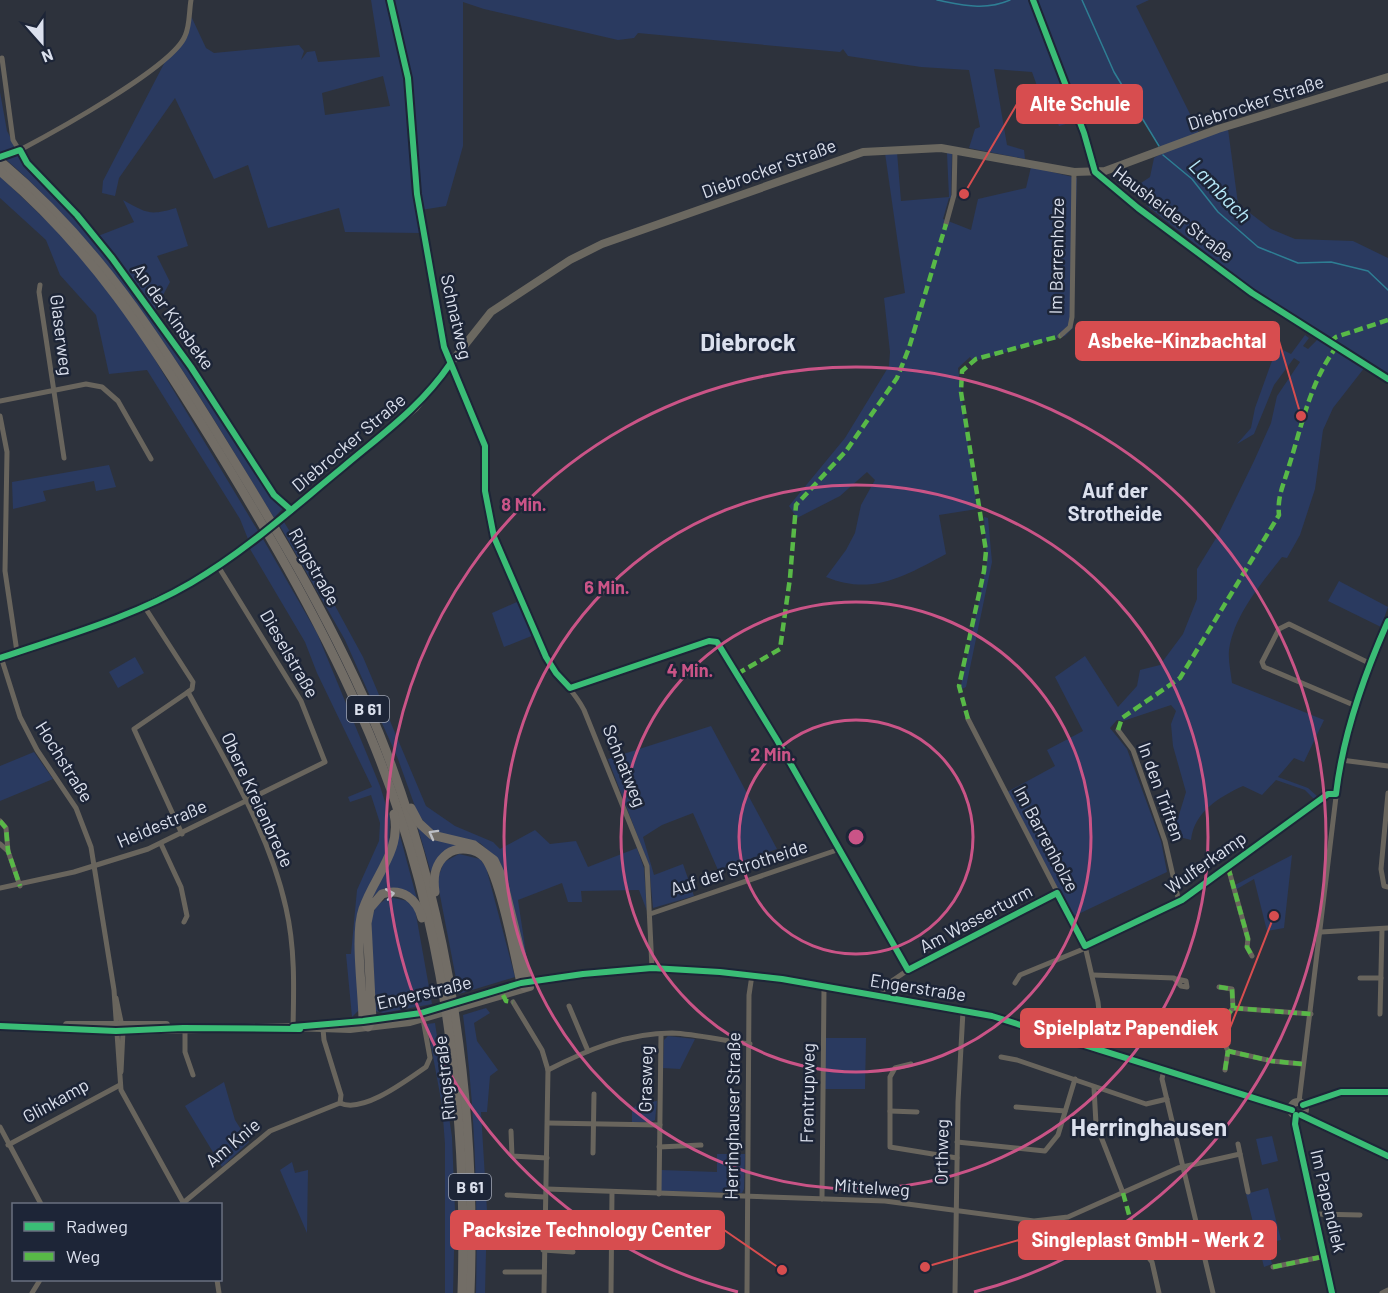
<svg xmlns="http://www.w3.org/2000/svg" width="1388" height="1293" viewBox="0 0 1388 1293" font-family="Barlow,sans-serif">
<rect width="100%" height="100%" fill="#2d323c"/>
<g fill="#2a3a60" fill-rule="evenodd">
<path d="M371 0H1149L1136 6 1198 130 1200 138 1228 129 1238 204 1271 229 1295 239 1353 241 1388 258V377L1365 367 1333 408 1323 430 1315 489 1300 535 1287 558 1282 557C1261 584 1234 615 1229 650 1228 661 1231 673 1232 683L1324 720 1304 762 1294 758 1278 777 1308 788 1317 796 1314 799 1305 790 1276 780 1262 795 1243 786C1219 797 1194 812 1191 840L1172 835 1168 829 1178 818 1186 792 1173 746 1171 724 1176 711 1171 705 1123 721 1117 720 1110 728 1127 749 1161 841 1167 872 1072 917 1007 792 1055 766 1047 750 1083 731 1055 677 1085 656 1118 707 1137 686 1140 670 1160 665 1183 634 1197 599V569L1218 535 1254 461 1271 423 1277 396 1300 362 1294 358 1274 385 1254 434 1237 444 1251 428 1255 408 1277 347 1291 354 1305 335 1309 338 1303 346 1308 349 1317 340H1331L1248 286 1146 205 1152 202 1141 183 1150 177 1154 158 1164 152 1125 91 1110 99 1108 120H1083L1061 70 1057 71 1076 121 1059 126 1047 96 1041 97 1032 72 994 69 1007 145 1024 150 1025 159 969 148 975 129 980 127 969 70 921 67 848 56 843 49 840 52 638 33 634 38 618 40 484 9 463 2V146L446 206 421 210V233L345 232 339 208 268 228 248 165 214 179 175 98 119 178 115 196 102 193 103 181 168 56 184 42 191 16 206 48 214 53 299 45 304 51 301 60 307 52 315 51 318 62 380 57ZM383 76 390 106 325 115 322 93Z"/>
<path d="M0 92 7 131 15 146 0 155Z"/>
<path d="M897 152 901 201 949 197 947 153H952L951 199 949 198 943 219 971 230 978 199 1026 188 1031 167 1077 178 1073 328 1065 336 973 361 970 357 958 368 977 509 939 515 946 554C905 576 872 596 826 577L846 550 855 533 861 505 875 480 867 472 840 496 797 518 789 506 845 438 889 366 890 352 884 298 905 293 885 153Z"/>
<path d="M16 153 71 213 122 276 191 369 260 478 284 507 274 518C195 388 119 257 3 157Z"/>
<path d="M0 176 75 248 103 282 142 338 258 531 248 539 240 519 147 370 109 374 96 315 60 275 46 240 0 198Z"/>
<path d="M123 200C147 213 149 216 176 208L188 246 157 256 170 282 154 312 98 236 134 222Z"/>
<path d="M109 465 116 487 96 491 94 481 43 491 46 501 13 509 12 482Z"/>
<path d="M984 517 988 518 992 562 966 687 960 690 987 562Z"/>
<path d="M284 522 333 602 363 657 426 806 455 826 493 842 500 849 535 830 550 844 576 841 588 867 637 848 644 868 647 911 639 890 581 891 582 902H568L562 883 518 900 529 973 500 862 480 843 448 837 429 829 417 812 398 759 345 640 280 526Z"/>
<path d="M263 539 317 633 380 786 390 818 389 847 359 907V1010L352 1017 346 954H351L357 890 379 841 380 823 371 795 350 802 348 797 372 787 317 673 305 642 250 549Z"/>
<path d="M1339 581 1388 607 1381 627 1328 601Z"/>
<path d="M519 601 534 635 504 647 492 613Z"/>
<path d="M135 657 144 673 118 688 109 672Z"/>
<path d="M711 726 777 849 718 870 693 813 662 825 643 837 654 875 683 864 694 896 653 908 649 866 608 759Z"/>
<path d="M34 752 53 779 0 801V766Z"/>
<path d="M417 825C436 844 441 838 464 846 473 848 482 855 490 860L452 849 432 876Z"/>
<path d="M399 832 418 903 379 891 370 900Z"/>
<path d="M459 854 480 859 486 867 515 977 459 994 437 880 444 862Z"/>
<path d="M1292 855 1284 928 1267 931 1254 879 1237 889 1235 885Z"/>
<path d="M389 897 408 901 415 909 432 1004 383 1013 375 1011 371 919 376 906Z"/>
<path d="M486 1008 490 1013 474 1023 477 1041 498 1070 490 1076 487 1112H481L487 1211 485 1293H476C478 1201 475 1106 463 1015Z"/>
<path d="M435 1023 452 1137 455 1211 453 1293H445V1144L442 1105 427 1024Z"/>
<path d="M668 1036 695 1039 680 1069 663 1068 664 1040Z"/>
<path d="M825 1038H866L865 1089H825Z"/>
<path d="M224 1082 235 1120 249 1142 222 1167 185 1106Z"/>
<path d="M657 1101 655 1120 651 1122H632V1109L640 1103Z"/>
<path d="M1272 1136 1278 1161 1262 1165 1256 1139Z"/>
<path d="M717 1154H745L744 1189 742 1193 661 1191V1170L717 1172Z"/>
<path d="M292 1162 295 1173 308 1170 307 1233 280 1170Z"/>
<path d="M1268 1188 1281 1240 1267 1243 1272 1264 1264 1267 1246 1194Z"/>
</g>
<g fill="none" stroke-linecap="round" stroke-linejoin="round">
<g stroke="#2e7e94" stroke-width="1.5">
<path d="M937 0C963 5 985 11 1010 0"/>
<path d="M1082 0 1114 72 1159 146"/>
<path d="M1163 155 1192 179 1218 212 1258 247 1298 263 1331 262 1368 271 1388 290"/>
</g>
<g stroke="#69655d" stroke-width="5">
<path d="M390 0 408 78 417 194 444 347 485 446V491L494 537 546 657C557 677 574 690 584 710L647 866 652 968"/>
<path d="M1033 0 1084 133 1095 172 1138 208 1252 293 1388 379"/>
<path d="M2 58 13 140 27 163 77 215 112 258 191 367 274 495 291 510"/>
<path d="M20 150C52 133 173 67 185 36 190 26 189 11 191 0"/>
<path d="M946 224 954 195 955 150"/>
<path d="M40 285 39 292 64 458"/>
<path d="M1060 336 1070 327 1072 317 1074 172"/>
<path d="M0 401 86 384 102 387 118 401 151 459"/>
<path d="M0 416 7 452 5 571 17 652"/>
<path d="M144 606 193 682 192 689 188 692C225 761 269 831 286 908 295 947 294 987 293 1027"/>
<path d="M1 657 20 717 37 750 76 808 91 847 114 990 121 1090 184 1204"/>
<path d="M570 688 709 641 717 642 777 740 908 970"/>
<path d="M1356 706 1264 667 1262 662 1279 629 1289 624 1369 663"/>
<path d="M968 719 1085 946 1098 1002 1103 1050"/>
<path d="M1118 730 1133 750 1165 841 1179 902"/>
<path d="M1341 760 1388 766"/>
<path d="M1388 793 1381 869 1384 886 1388 887"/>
<path d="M0 821 6 828 8 851 20 886"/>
<path d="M182 834 134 729 188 692"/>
<path d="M0 844 8 851"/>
<path d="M161 844 181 887 187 916 184 922"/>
<path d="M1228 867 1248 939 1247 947 1252 956"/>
<path d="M0 888 74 872 148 849 325 762 301 701 218 566"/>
<path d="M650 914 837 850"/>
<path d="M1321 932 1388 928"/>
<path d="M1093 975 1174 978 1181 986 1187 987 1186 981 1177 979"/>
<path d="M1360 978H1381"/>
<path d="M1015 983 1020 975 1081 950 1179 902 1328 794H1336"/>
<path d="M1219 987 1232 989 1233 1008"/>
<path d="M880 997 886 985 908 970 1057 893"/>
<path d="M116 998 123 1031 121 1072"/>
<path d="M513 1002 542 1050 548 1070 544 1293"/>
<path d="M569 1006 588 1051"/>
<path d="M1380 1014 1382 929"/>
<path d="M185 1028V1052L193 1075"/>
<path d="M1001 1057 1017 1060 1146 1104 1167 1099"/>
<path d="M911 1064 895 1068 890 1077V1147L957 1158"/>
<path d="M1302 1064 1272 1061 1228 1051 1226 1047 1229 1013 1233 1008 1311 1014"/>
<path d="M1164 1069 1162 1079 1213 1293"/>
<path d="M548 1070C587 1050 627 1033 672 1033 697 1034 724 1041 750 1044"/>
<path d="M1225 1070 1228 1051"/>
<path d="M1094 1088 1096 1124 1123 1193"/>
<path d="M1299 1102 1339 772 1369 663 1388 621"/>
<path d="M340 1103C363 1114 407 1080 426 1067L430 1058 423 1019"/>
<path d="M1303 1105 1341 1092H1388"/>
<path d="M1016 1107 1065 1111"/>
<path d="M890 1111 917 1112"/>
<path d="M1296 1115 1295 1124 1332 1293"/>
<path d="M548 1123 660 1125"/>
<path d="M0 1127 41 1204"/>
<path d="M511 1131 512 1156 547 1158"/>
<path d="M957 1142 1045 1151 1058 1135 1075 1079"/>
<path d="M1238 1144 1248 1192"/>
<path d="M8 1145 120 1085"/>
<path d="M659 1147 701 1145"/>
<path d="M593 1153 594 1094"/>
<path d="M547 1189 885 1201 1034 1221 1068 1217 1178 1168 1240 1154"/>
<path d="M659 1194 661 1034"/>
<path d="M507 1195 544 1197"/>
<path d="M822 1199 824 988"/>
<path d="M183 1203 270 1131 340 1103 341 1095 324 1040 323 1029"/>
<path d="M1316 1214 1360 1215"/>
<path d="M504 1233 543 1235"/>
<path d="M543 1250 573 1252"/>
<path d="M1145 1253 1152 1262 1159 1293"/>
<path d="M1273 1267 1326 1256"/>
<path d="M505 1272H544"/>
<path d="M217 1280 219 1293"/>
<path d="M32 1293 40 1280"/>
<path d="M611 1293 612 1192"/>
<path d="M747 1293 749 995 752 975"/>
<path d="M955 1293 958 1102 963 1011"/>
<path d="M1382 1293 1388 1290"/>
</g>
<g stroke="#6b6860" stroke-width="8">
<path d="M0 658 123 616 188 585 218 566 254 540 415 408 491 312 570 260 602 244 863 152 941 148 1074 172 1105 171 1218 129 1388 77"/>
<path d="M67 1025H166"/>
<path d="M0 1026 116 1031 293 1027 350 1029 410 1022 530 987"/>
<path d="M293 1027 363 1021 421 1013 521 983 583 974 652 968 720 972 782 979 992 1016 1292 1110"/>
<circle cx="1298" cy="1109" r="7"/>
<path d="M1301 1115 1388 1156"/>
</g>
<g stroke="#726d66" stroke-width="9">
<path d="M0 161C97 243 157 336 223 443 281 536 337 631 379 733 450 910 477 1104 470 1293"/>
<path d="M0 171C91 248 150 340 212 441 270 535 326 631 369 733 443 909 468 1104 462 1293"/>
<path d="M411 808 419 823 432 835 474 845 494 860 502 877 529 986 525 987 521 983C515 956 500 877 485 858 476 848 458 846 447 854 434 864 433 878 435 892"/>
<path d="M394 814C402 851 374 876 363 909 354 935 363 992 363 1021L368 1027 372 1020 367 923 370 908 382 894C402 887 417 899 422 918"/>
</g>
<g stroke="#58b947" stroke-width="4.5" stroke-dasharray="9 4.5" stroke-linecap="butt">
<path d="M1330 342 1336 337 1388 320"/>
<path d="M737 674 780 649 790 578 796 505 846 451 897 378 909 348 946 224"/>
<path d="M968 719 959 686 984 571 986 551 961 392 962 371 976 359 1060 336"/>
<path d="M1118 730 1122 718 1180 678 1279 515C1277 496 1284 484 1289 466 1302 425 1310 382 1337 346"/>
<path d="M0 821 6 828 8 851 20 886"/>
<path d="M1228 867 1248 939 1247 947 1252 956"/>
<path d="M1219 987 1232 989 1233 1008"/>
<path d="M503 995 506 1001 513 1002"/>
<path d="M1302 1064 1272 1061 1228 1051 1226 1047 1229 1013 1233 1008 1311 1014"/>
<path d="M1225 1070 1228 1051"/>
<path d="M1123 1193 1138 1247 1145 1253"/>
<path d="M1273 1267 1326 1256"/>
</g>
<defs>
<g id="cycleway">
<path d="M390 0 408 78 417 194 444 347 485 446V491L494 537 546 657 556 673 570 688 709 641 717 642 777 740 908 970 1057 893 1085 946 1182 900 1328 794H1336C1343 734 1364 675 1388 621"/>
<path d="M1033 0 1084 133 1095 172 1138 208 1252 293 1388 379"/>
<path d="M0 157 20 150 27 163 77 215 112 258 191 367 274 495 291 510"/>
<path d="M0 658C64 636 131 618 191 583 246 551 293 508 342 468 382 434 420 408 450 364"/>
<path d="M0 1026 116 1031 183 1028 300 1029"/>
<path d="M293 1027 363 1021 421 1013 521 983 583 974 652 968 720 972 782 979 992 1016 1292 1110"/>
<path d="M1303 1105 1341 1092H1388"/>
<path d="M1296 1115 1295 1124 1332 1293"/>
<path d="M1301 1115 1388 1156"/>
</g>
</defs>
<use href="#cycleway" stroke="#1d2537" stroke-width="10"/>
<use href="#cycleway" stroke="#3abd76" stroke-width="6"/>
</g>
<defs><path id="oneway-chevron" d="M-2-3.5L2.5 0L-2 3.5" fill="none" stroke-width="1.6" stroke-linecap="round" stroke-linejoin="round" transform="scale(1.5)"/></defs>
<g stroke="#bcbec4">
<use href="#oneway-chevron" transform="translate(433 834) rotate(-151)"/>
<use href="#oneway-chevron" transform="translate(390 894) rotate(-10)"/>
</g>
<g fill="none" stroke="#ca5487" stroke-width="3">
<circle cx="856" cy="837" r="117"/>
<circle cx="856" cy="837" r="235"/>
<circle cx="856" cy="837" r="352"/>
<path d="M738 1292A470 470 0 1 1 974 1292"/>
</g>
<g text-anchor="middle" stroke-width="5" stroke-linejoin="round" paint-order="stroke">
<g fill="#1d2537" stroke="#a2a8b6" stroke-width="1.5">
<rect x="347" y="696" width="42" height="26" rx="4.5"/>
<rect x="449" y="1174" width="42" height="26" rx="4.5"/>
</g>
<g font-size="16" font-weight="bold" fill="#dbe0ed">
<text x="368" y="715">B 61</text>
<text x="470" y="1193">B 61</text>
</g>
<g font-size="18" fill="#dbe0ed" stroke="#1d2537">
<text transform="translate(1256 103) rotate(-18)" y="6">Diebrocker Straße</text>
<text transform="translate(769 169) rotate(-20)" y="6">Diebrocker Straße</text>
<text transform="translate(1173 214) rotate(37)" y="6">Hausheider Straße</text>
<text transform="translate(1057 256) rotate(-89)" y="6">Im Barrenholze</text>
<text transform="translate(173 317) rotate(54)" y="6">An der Kinsbeke</text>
<text transform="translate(456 317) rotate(77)" y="6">Schnatweg</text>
<text transform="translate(61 335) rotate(83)" y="6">Glaserweg</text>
<text transform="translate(349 443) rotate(-40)" y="6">Diebrocker Straße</text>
<text transform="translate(314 567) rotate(61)" y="6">Ringstraße</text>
<text transform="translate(289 654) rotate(60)" y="6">Dieselstraße</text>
<text transform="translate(64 762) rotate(58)" y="6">Hochstraße</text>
<text transform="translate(624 766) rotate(68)" y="6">Schnatweg</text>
<text transform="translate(1161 792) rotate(70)" y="6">In den Triften</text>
<text transform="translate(257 800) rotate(65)" y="6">Obere Kreienbrede</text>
<text transform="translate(162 824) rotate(-23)" y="6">Heidestraße</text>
<text transform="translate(1046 839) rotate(62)" y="6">Im Barrenholze</text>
<text transform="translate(1206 863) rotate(-35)" y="6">Wulferkamp</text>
<text transform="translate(739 868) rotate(-18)" y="6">Auf der Strotheide</text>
<text transform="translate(976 919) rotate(-28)" y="6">Am Wasserturm</text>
<text transform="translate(918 988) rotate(9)" y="6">Engerstraße</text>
<text transform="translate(424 993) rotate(-13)" y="6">Engerstraße</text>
<text transform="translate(445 1078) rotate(-96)" y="6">Ringstraße</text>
<text transform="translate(646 1079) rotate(-89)" y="6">Grasweg</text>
<text transform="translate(808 1093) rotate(-89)" y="6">Frentrupweg</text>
<text transform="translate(56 1101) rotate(-29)" y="6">Glinkamp</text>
<text transform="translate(733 1116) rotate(-89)" y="6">Herringhauser Straße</text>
<text transform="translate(233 1143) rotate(-40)" y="6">Am Knie</text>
<text transform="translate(942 1152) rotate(-89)" y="6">Orthweg</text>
<text transform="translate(872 1188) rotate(4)" y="6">Mittelweg</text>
<text transform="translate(1328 1201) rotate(77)" y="6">Im Papendiek</text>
</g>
<g font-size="20" font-style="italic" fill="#b6e8f8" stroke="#1d2537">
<text transform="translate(1220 191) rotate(46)" y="7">Lambach</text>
</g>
<g font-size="20" font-weight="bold" fill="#dbe0ed" stroke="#1d2537">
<text x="1115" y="498">Auf der<tspan x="1115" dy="23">Strotheide</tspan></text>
</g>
<g font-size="24" font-weight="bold" fill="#dbe0ed" stroke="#1d2537">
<text x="748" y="351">Diebrock</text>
<text x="1149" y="1136">Herringhausen</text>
</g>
</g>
<circle cx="856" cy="837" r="9" fill="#ca5487" stroke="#1d2537" stroke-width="3"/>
<g font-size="18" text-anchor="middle" font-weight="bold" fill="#ca5487" stroke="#1d2537" stroke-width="5" stroke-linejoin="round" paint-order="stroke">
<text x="524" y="511">8 Min.</text>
<text x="607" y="594">6 Min.</text>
<text x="690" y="677">4 Min.</text>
<text x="773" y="761">2 Min.</text>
</g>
<path fill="none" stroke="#d74d4f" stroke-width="2" d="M964 194L1017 104M1301 416L1279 341M1274 916L1230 1028M782 1270L724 1230M925 1267L1019 1240"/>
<g fill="#d74d4f" stroke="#1d2537" stroke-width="2">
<circle cx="964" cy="194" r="6"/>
<circle cx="1301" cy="416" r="6"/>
<circle cx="1274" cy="916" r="6"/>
<circle cx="782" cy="1270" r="6"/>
<circle cx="925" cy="1267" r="6"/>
</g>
<g fill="#d74d4f" stroke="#d74d4f" stroke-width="2">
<rect x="1017" y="85" width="125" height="38" rx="6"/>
<rect x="1076" y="322" width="203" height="38" rx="6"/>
<rect x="1021" y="1009" width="209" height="38" rx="6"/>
<rect x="451" y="1211" width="273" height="38" rx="6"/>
<rect x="1019" y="1221" width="257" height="38" rx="6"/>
</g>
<g font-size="20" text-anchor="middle" font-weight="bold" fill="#fff">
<text x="1080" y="111">Alte Schule</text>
<text x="1177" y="348">Asbeke-Kinzbachtal</text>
<text x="1126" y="1035">Spielplatz Papendiek</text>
<text x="587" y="1237">Packsize Technology Center</text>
<text x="1148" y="1247">Singleplast GmbH - Werk 2</text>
</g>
<rect x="12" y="1203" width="210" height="78" fill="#1d2537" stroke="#697080" stroke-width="1.5"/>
<rect x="24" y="1222" width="30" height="9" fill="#3abd76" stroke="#697080" stroke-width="1.5"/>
<text x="66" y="1233" font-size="18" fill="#dbe0ed">Radweg</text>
<rect x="24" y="1252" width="30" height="9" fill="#58b947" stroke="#697080" stroke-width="1.5"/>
<text x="66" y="1263" font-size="18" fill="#dbe0ed">Weg</text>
<g transform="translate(42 42) rotate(159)" stroke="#1d2537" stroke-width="4.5" paint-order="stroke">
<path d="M0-4.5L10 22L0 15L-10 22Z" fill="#dbe0ed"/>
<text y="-9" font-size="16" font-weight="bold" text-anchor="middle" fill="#dbe0ed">N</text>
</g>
</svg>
